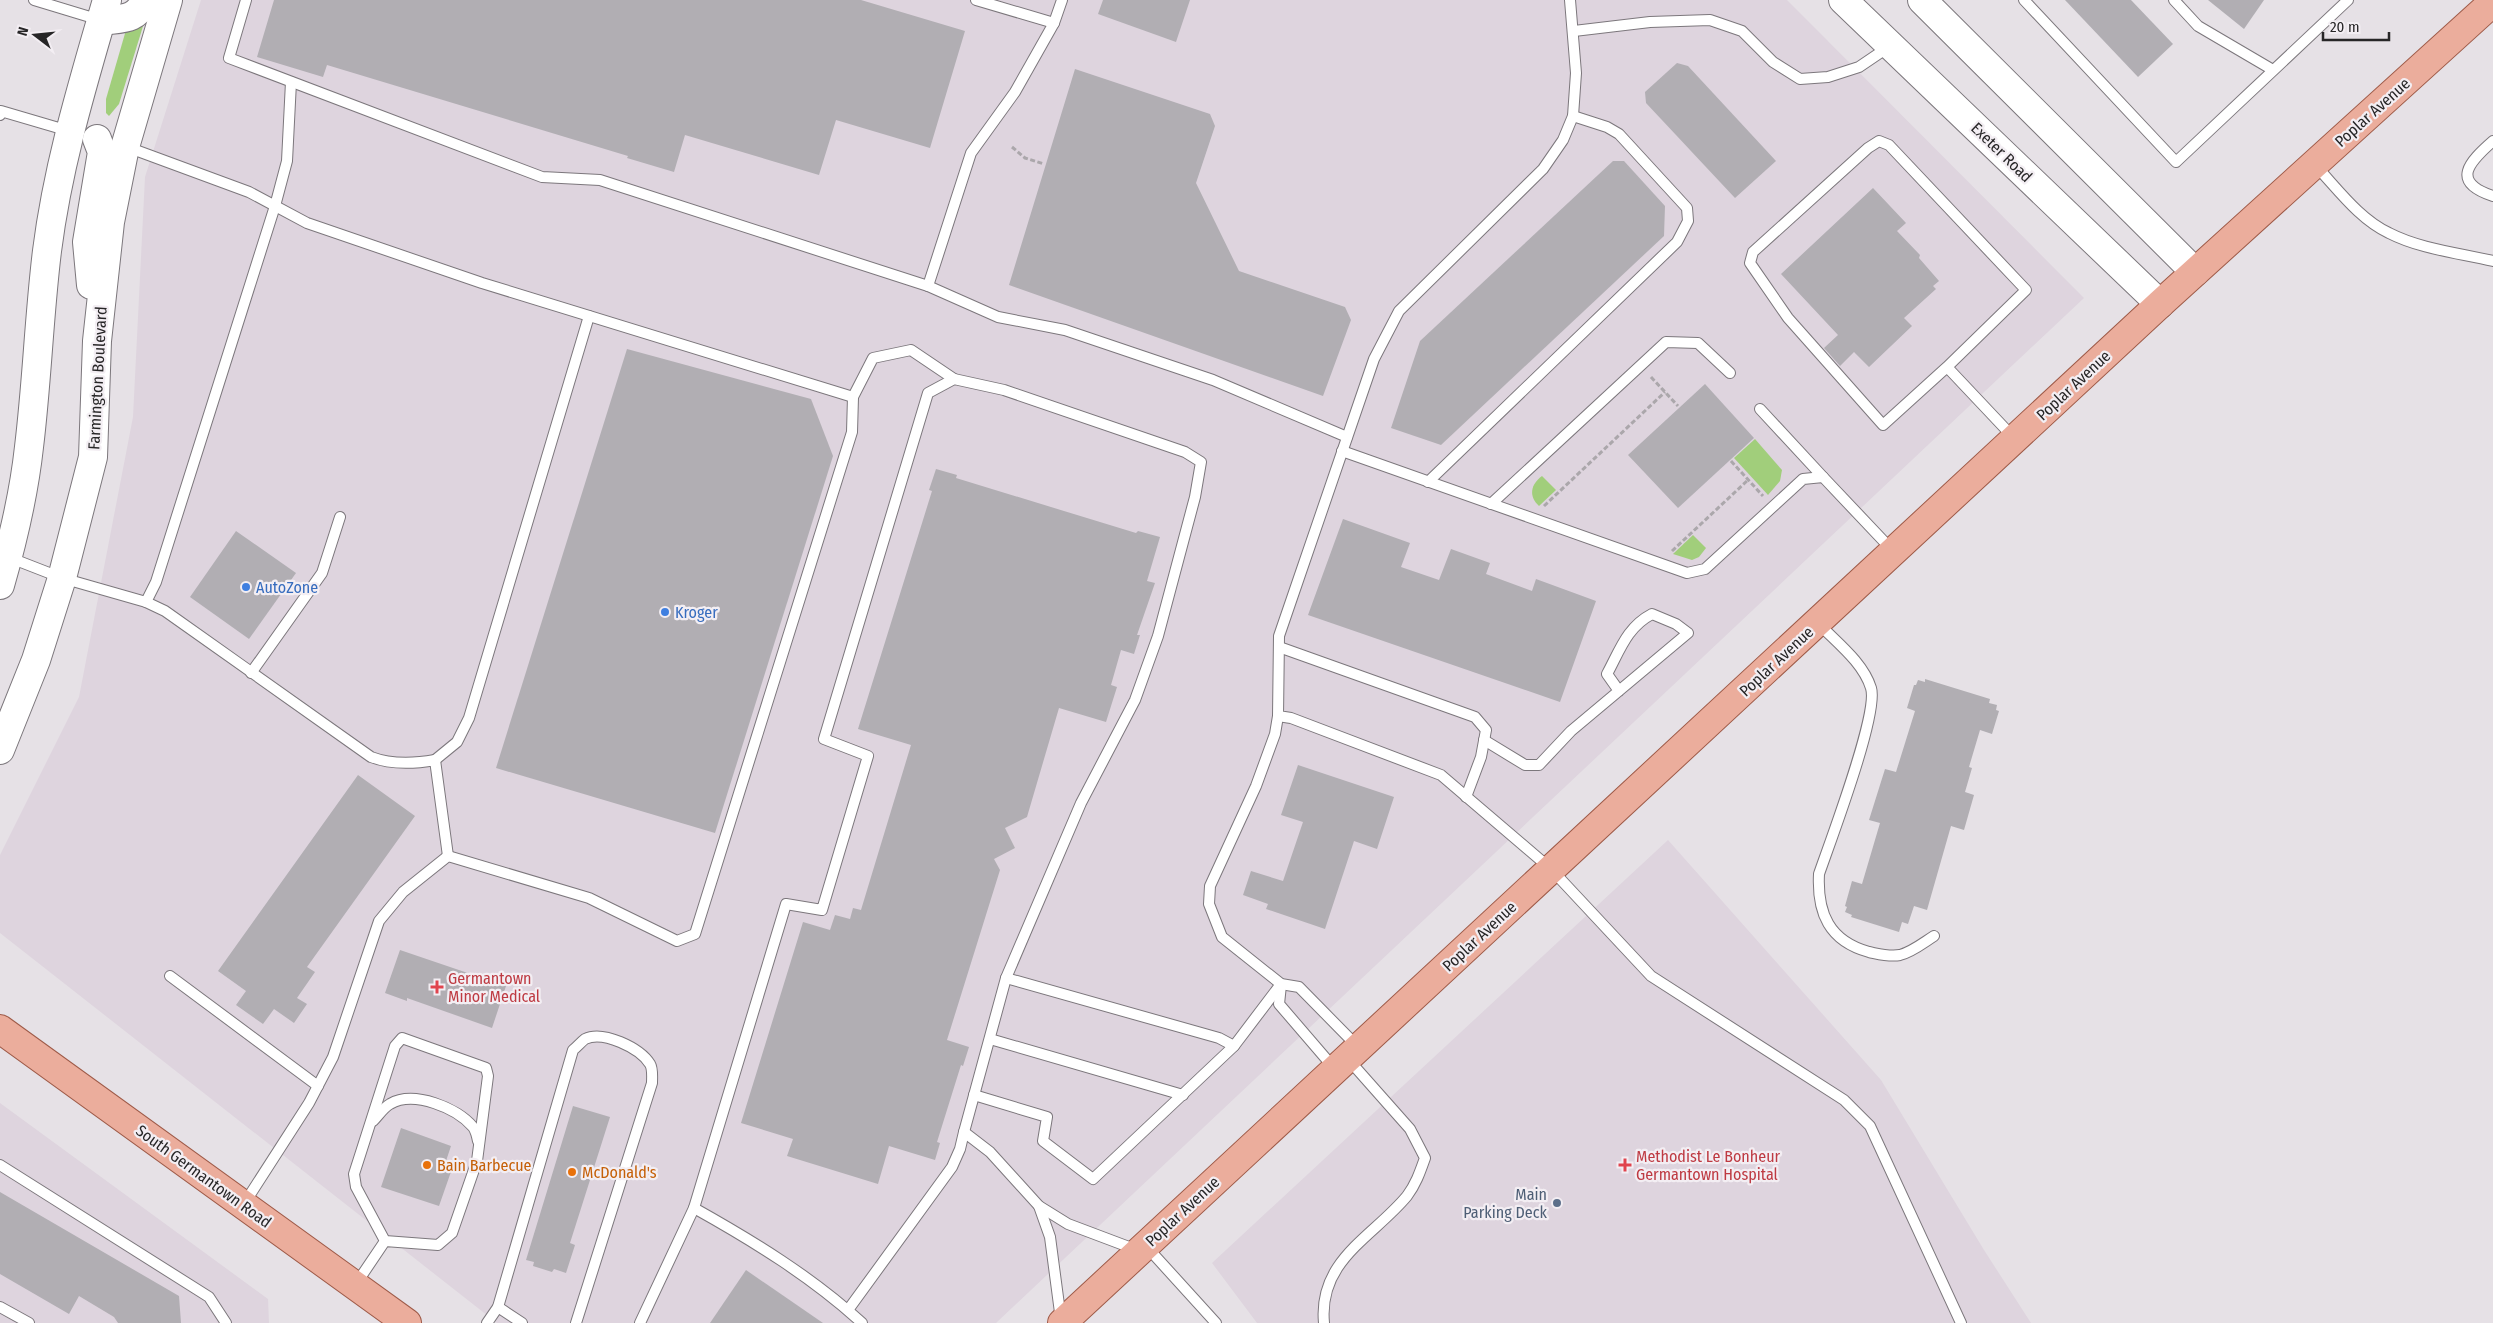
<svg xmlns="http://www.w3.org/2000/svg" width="2493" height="1323" viewBox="0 0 2493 1323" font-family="'Fira Sans Condensed',sans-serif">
<rect width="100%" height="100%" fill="#e6e1e6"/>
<g fill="#ded4de">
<path d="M201 0H1787L2084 298 996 1323H497L0 933V855L79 697 133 417 145 177Z"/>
<path d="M1668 840 1881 1080 1984 1250 2031 1323H1257L1212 1263Z"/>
<path d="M0 1103 268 1299 269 1323H0Z"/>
</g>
<g fill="#a1ce7b">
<path d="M144 23 119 104 109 116 106 113V99L126 30Z"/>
<path d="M1755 439 1782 470 1780 481 1768 495 1734 458Z"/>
<path d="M1542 476 1556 490 1539 506C1528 496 1531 484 1542 476Z"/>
<path d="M1693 535 1706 548 1699 557 1692 560 1673 554Z"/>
</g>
<g fill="#b1aeb3">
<path d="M274 0H861L965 31 930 148 836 120 819 175 685 135 674 172 627 158 628 156 327 65 323 77 257 57Z"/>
<path d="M1103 0H1190L1176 42 1098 14Z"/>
<path d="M2065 0H2131L2173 44 2138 77Z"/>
<path d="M2208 0H2264L2244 29Z"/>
<path d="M1677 63 1688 66 1776 161 1735 198 1646 103 1645 92Z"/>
<path d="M1075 69 1210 114 1215 126 1196 183 1239 271 1345 307 1351 320 1323 396 1009 285Z"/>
<path d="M1613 161H1624L1665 206 1664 236 1441 445 1391 428 1420 341Z"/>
<path d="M1873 188 1906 223 1897 231 1920 255 1919 258 1939 281 1933 286 1936 289 1904 318 1912 326 1869 367 1854 352 1840 366 1824 348 1838 335 1781 274Z"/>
<path d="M627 349 811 399 833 456 715 833 496 768Z"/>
<path d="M1705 384 1754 438 1678 508 1628 455Z"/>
<path d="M936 469 957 475 956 478 1136 533 1138 531 1160 537 1147 581 1155 583 1137 635H1140L1134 654 1121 650 1111 685 1117 687 1106 722 1059 708 1027 817 1005 828 1015 848 994 859 1000 870 947 1040 969 1047 963 1066 961 1065 937 1142 940 1143 935 1160 889 1146 878 1184 787 1156 793 1139 741 1123 803 922 830 930 835 915 850 919 853 908 861 910 911 745 858 729 932 491 929 490Z"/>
<path d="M1343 519 1410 543 1401 567 1439 580 1451 549 1490 563 1486 574 1532 591 1536 579 1596 601 1560 702 1308 615Z"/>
<path d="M236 531 296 573 249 639 190 597Z"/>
<path d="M1925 679 1990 699 1989 703 1997 705 1996 710 1999 711 1992 734 1980 730 1969 767 1972 768 1965 792 1974 795 1964 830 1951 826 1927 910 1914 906 1908 924 1902 922 1899 932 1851 917 1852 915 1845 912 1847 907 1845 906 1852 881 1862 884 1880 823 1869 820 1885 769 1896 772 1915 711 1907 708 1914 685H1916L1918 680 1925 682Z"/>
<path d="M1298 765 1394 797 1377 849 1354 841 1325 929 1266 909 1268 904 1243 895 1251 871 1283 881 1303 822 1281 815Z"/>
<path d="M358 775 415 816 307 967 315 972 297 998 307 1004 294 1023 274 1009 263 1024 236 1005 246 991 218 971Z"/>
<path d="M400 950 506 986 492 1028 407 998V1001L385 993Z"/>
<path d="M573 1106 610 1117 570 1243 575 1245 566 1273 554 1269 552 1272 533 1266 534 1262 526 1260Z"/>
<path d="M401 1128 451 1146 445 1164 453 1166 439 1206 381 1187Z"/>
<path d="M0 1192 179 1296 181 1323H118L114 1317 79 1296 69 1314 0 1274Z"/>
<path d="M746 1270 823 1323H710Z"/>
</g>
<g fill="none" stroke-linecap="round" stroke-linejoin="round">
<defs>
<g id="lane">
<path d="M34 0 100 20"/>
<path d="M246 0 229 58 542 177 600 180 928 286 971 153 1015 92 1054 23 1062 0"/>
<path d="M976 0 1054 23"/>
<path d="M1570 0 1576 73 1573 116 1563 140 1543 169 1399 311 1374 359 1279 636 1278 716 1291 718 1441 775 1551 869 1651 976 1844 1100 1870 1126 1961 1323"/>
<path d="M2024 0 2176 162 2348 0"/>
<path d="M2174 0 2198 26 2273 70"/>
<path d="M1574 31 1650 22 1710 20 1742 31 1773 62 1800 79 1828 77 1859 67 1890 46"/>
<path d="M0 115 1 111 69 131"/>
<path d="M2493 141C2469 162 2450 182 2493 196"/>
<path d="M127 147 249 192 307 223 482 283 853 397"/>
<path d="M2315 165C2337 188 2359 219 2389 233 2420 249 2459 253 2493 261"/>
<path d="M928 286 998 317 1065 330 1213 380 1347 437"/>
<path d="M1947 367 2026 290 1889 145 1879 141 1868 148 1753 252 1750 263 1788 318 1883 425 1947 367 2014 438"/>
<path d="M1760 409 1823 477"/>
<path d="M1342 451 1687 573 1705 569 1803 479 1823 477 1893 551"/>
<path d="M1428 482 1677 242 1688 221 1687 208 1619 134 1607 127 1573 116"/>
<path d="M1491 504 1666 342 1698 343 1730 373"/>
<path d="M8 557 62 578 146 602 165 611 371 757C392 765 413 764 435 760L448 856"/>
<path d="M146 602 156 582 275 206 287 161 291 82"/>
<path d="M1818 623C1836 642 1863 662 1871 688 1879 713 1830 842 1819 874 1817 913 1829 941 1869 952 1879 954 1889 957 1900 955 1912 952 1923 943 1934 936"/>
<path d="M1279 647 1475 717 1486 730 1481 757 1466 797"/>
<path d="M251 673 322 573 340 517"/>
<path d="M1278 716 1275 734 1256 786 1210 886 1209 904 1222 937 1281 984 1299 987 1358 1047"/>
<path d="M1484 740 1525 765H1539L1571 731 1688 633 1676 624 1652 614C1627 627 1620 650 1607 674L1619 691"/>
<path d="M435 760 457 742 469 718 589 316"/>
<path d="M170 976 318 1086"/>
<path d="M1006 978 1219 1038 1234 1046"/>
<path d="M1281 985 1279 1004 1334 1068"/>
<path d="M990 1039 1183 1095"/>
<path d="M974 1095 1047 1117 1043 1141 1093 1179 1234 1046 1281 984"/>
<path d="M373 1121C378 1116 384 1107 390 1104 414 1090 457 1108 473 1127 476 1131 477 1136 478 1141"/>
<path d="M0 1165 209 1297 226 1323"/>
<path d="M244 1204 309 1103 333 1057 379 921 403 892 448 856 589 898 677 941 695 934 852 432 853 397 873 358 911 350 954 379"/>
<path d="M1039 1206 1050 1237 1061 1320"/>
<path d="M694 1208C753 1241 812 1277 862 1323"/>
<path d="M1146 1246 1216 1323"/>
<path d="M356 1284 385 1241 438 1245 452 1233 477 1161 488 1076 486 1068 402 1038 395 1046 354 1174 356 1187 385 1241"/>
<path d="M0 1307 29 1323"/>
<path d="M498 1307 522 1323"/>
<path d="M848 1310 952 1167 960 1149 964 1132 990 1152 1039 1206 1068 1224 1137 1250"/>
<path d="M487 1323 498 1307 573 1050C577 1047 581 1042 585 1039 603 1030 640 1048 650 1064 653 1069 652 1077 652 1083L576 1323"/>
<path d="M640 1323 694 1208 786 904 822 910 868 756 824 739 928 393 954 379 1004 390 1185 452 1201 462 1195 497 1158 636 1135 700 1081 803 1006 978 964 1132"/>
<path d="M1324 1323C1318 1260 1373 1237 1407 1196 1416 1184 1420 1172 1425 1158L1410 1129 1348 1059"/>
</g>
<g id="secondary">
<path d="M1843 0 2160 304"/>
<path d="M1922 0 2195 272"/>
<path d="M101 21C123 18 135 21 146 0"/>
<path d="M91 285 87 242 102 152 97 139"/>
<path d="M0 585C13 540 24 493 29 447 37 382 39 316 47 251 58 164 83 83 107 0"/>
<path d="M0 750 36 660 62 578 93 457 97 341 110 222 125 147 168 0"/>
</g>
<g id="primary">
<path d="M0 1029 407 1323"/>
<path d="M1062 1323 2160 304 2493 2"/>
</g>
</defs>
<use href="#lane" stroke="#7c777c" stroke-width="12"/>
<use href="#secondary" stroke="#7c777c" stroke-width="30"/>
<use href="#primary" stroke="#9e5a48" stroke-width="30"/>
<g stroke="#aba7ab" stroke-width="3" stroke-dasharray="5 2.5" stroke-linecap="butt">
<path d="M1012 147 1025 158 1044 164"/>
<path d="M1651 377 1678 406"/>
<path d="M1731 461 1763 496"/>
<path d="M1544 506 1665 392"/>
<path d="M1672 551 1748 480"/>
</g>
<use href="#lane" stroke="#fff" stroke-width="10"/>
<use href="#secondary" stroke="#fff" stroke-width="28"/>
<use href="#primary" stroke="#ebad9c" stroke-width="28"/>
</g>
<g fill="#3f7fe0" stroke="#f3eef3" stroke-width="2">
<circle cx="246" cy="587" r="5"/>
<circle cx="665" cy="612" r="5"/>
</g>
<g fill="#e0444e" stroke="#f3eef3" stroke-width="2">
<path d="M434.5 979.5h5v5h5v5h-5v5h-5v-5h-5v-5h5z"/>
<path d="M1622.5 1157.5h5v5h5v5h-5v5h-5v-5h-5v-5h5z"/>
</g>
<g fill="#e8710a" stroke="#f3eef3" stroke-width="2">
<circle cx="427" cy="1165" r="5"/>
<circle cx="572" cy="1172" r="5"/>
</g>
<circle fill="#5c6f8a" stroke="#f3eef3" stroke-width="2" cx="1557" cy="1203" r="5"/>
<g text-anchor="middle" stroke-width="4.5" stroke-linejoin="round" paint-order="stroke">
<g font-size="16" fill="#272627" stroke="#f3eef3">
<text transform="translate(2372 112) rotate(-42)" y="6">Poplar Avenue</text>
<text transform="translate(2002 152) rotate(44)" y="6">Exeter Road</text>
<text transform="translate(97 378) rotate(-87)" y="6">Farmington Boulevard</text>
<text transform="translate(2073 385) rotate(-43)" y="6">Poplar Avenue</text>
<text transform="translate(1776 661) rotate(-43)" y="6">Poplar Avenue</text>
<text transform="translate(1479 936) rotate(-43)" y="6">Poplar Avenue</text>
<text transform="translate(204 1176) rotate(36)" y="6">South Germantown Road</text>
<text transform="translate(1182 1211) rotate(-43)" y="6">Poplar Avenue</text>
</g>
<g font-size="16" fill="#366cbe" stroke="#f3eef3" text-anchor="start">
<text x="256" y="593">AutoZone</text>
<text x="675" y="618">Kroger</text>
</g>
<g font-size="16" fill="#be3a42" stroke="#f3eef3" text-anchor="start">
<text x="448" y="984">Germantown<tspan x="448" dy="18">Minor Medical</tspan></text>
<text x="1636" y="1162">Methodist Le Bonheur<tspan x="1636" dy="18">Germantown Hospital</tspan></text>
</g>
<g font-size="16" fill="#c56008" stroke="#f3eef3" text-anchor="start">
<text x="437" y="1171">Bain Barbecue</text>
<text x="582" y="1178">McDonald's</text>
</g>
<g font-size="16" fill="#4e5e75" stroke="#f3eef3" text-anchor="end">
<text x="1547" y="1200">Main<tspan x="1547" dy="18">Parking Deck</tspan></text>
</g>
</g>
<g transform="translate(35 35) rotate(286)" stroke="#f3eef3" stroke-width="4" paint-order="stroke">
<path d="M0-4L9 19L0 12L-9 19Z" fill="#272627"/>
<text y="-8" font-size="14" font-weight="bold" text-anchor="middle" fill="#272627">N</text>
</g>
<path d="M2323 32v8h66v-8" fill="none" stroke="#272627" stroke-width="2.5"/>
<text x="2330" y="32" font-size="15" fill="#272627" stroke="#f3eef3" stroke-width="4" paint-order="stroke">20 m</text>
</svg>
